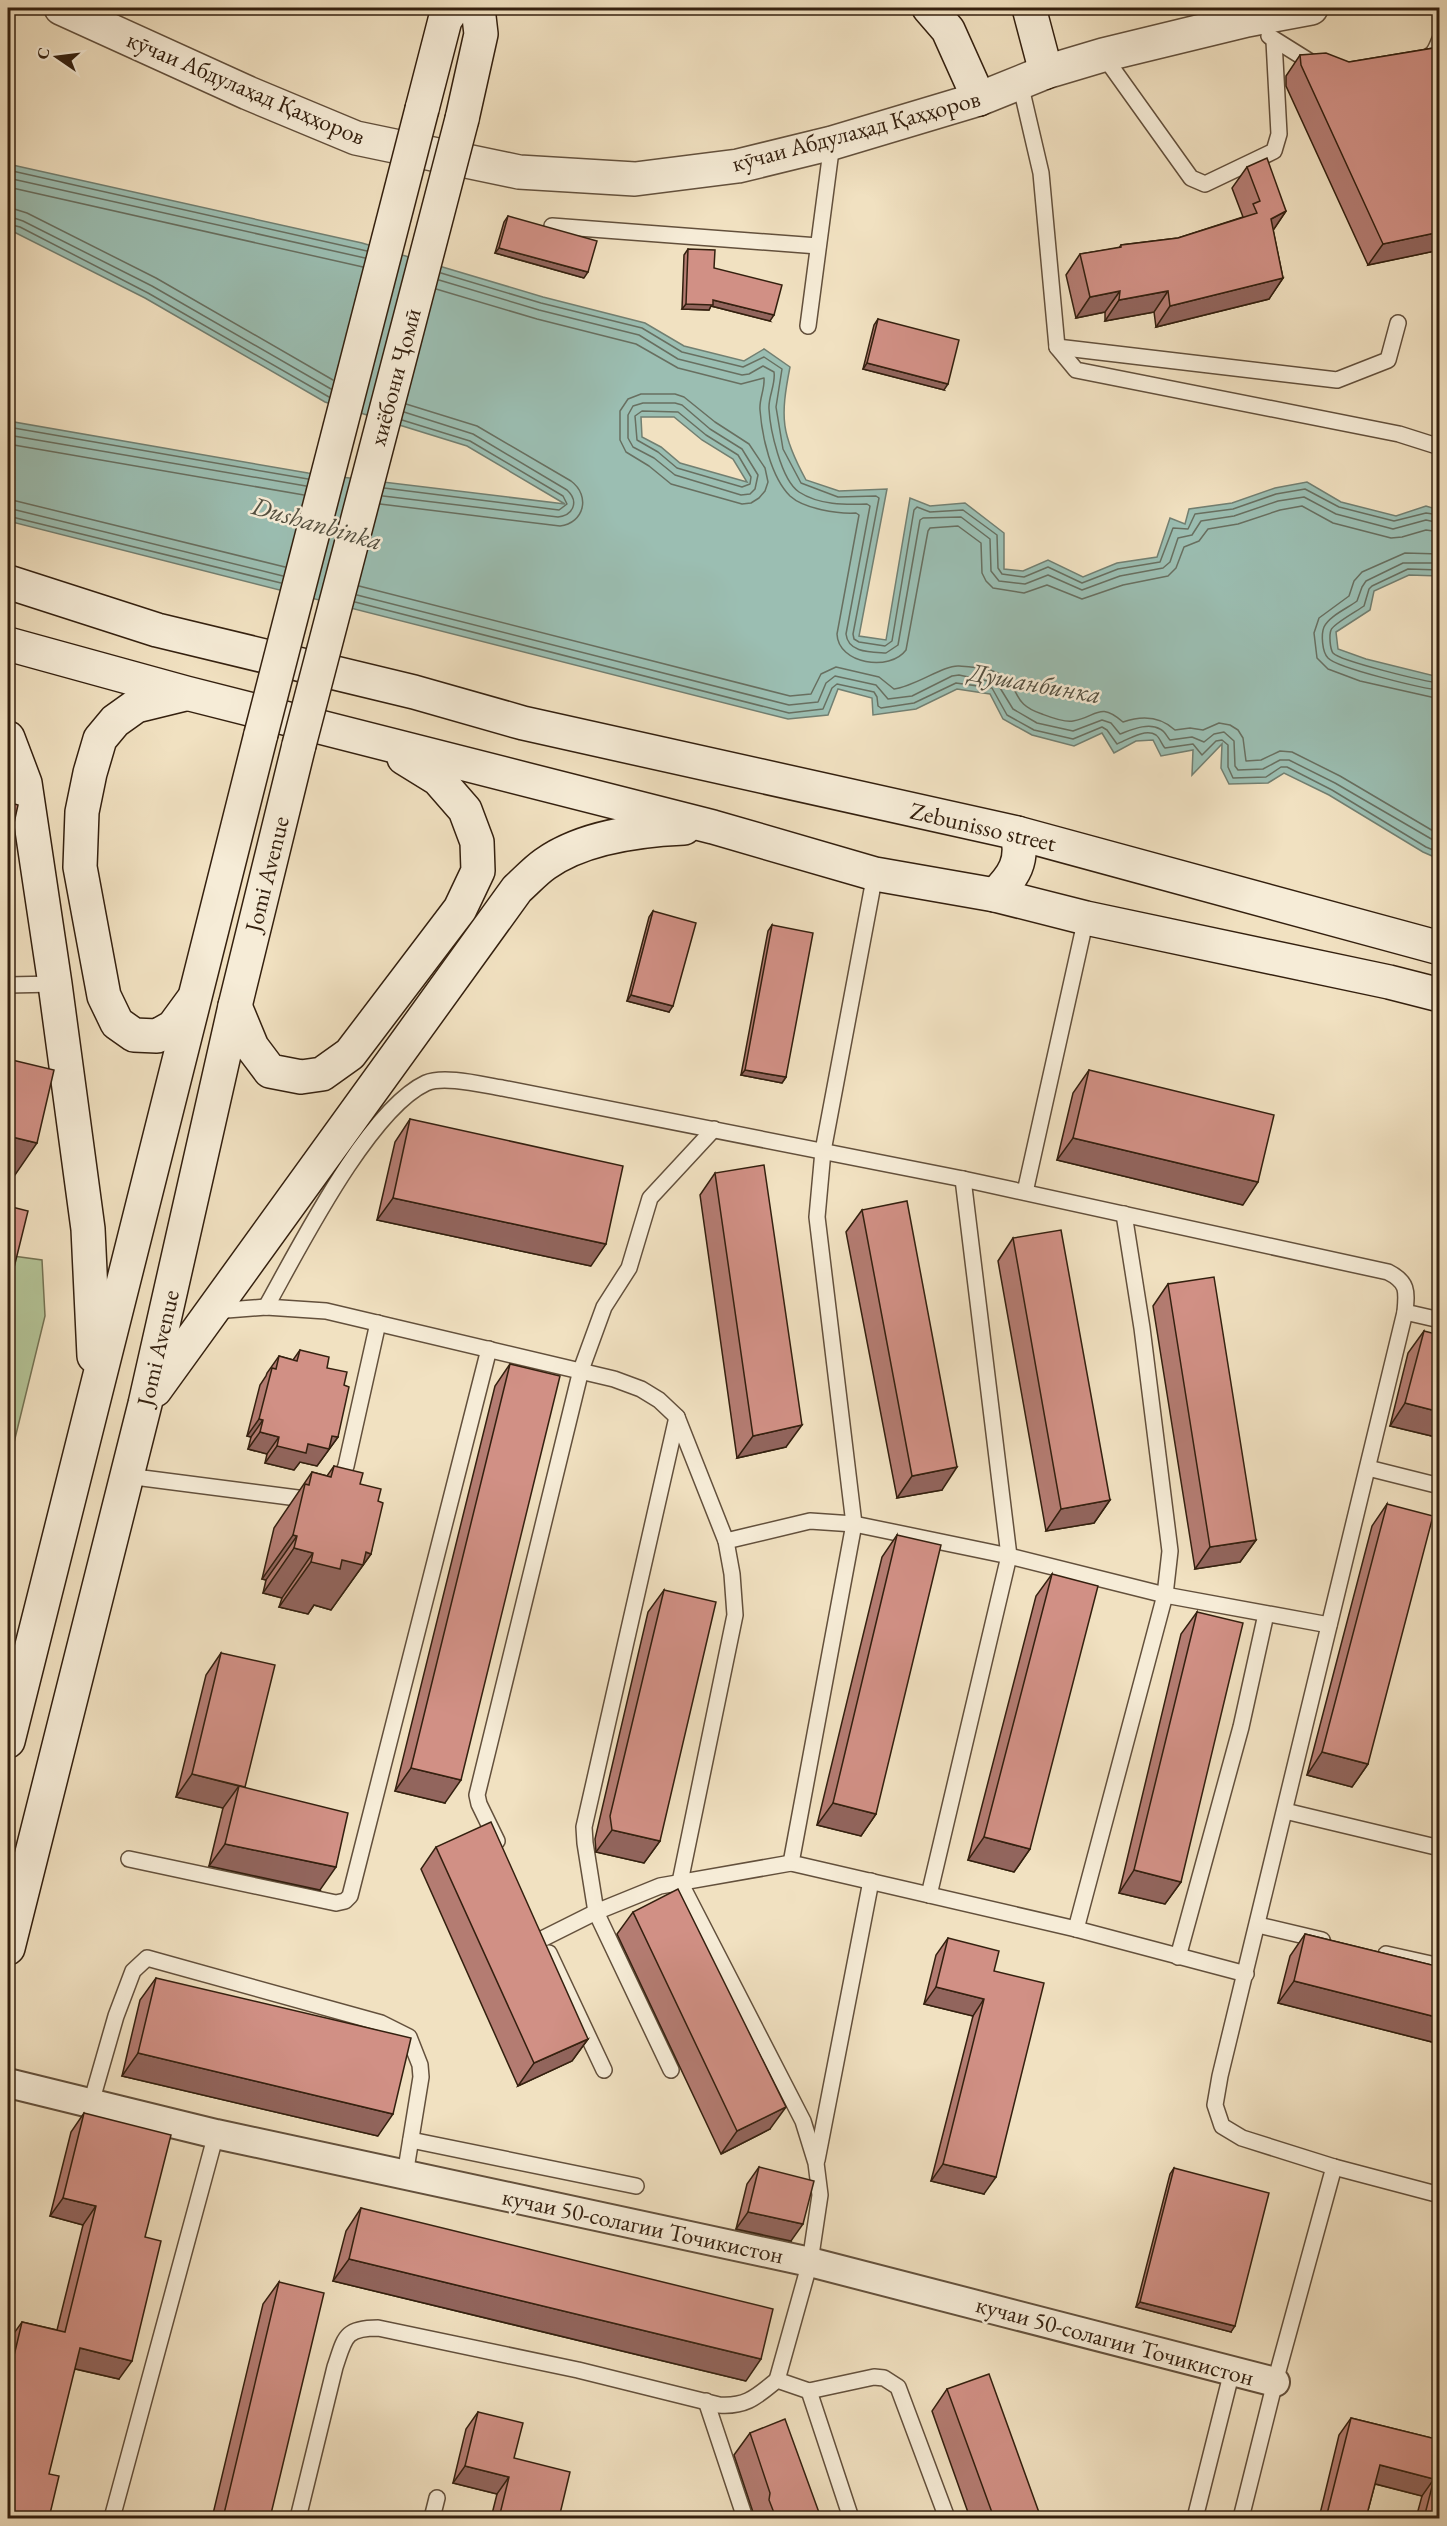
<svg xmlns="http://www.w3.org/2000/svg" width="1447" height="2526" viewBox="0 0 1447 2526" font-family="'EB Garamond',serif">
<rect width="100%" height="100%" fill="#f1e1c1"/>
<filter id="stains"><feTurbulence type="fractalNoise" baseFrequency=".00333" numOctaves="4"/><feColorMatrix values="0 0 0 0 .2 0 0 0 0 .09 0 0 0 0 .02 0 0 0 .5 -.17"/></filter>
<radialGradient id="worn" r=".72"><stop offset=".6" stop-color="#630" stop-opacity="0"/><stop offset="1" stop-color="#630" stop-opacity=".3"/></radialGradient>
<path fill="#b4c497" stroke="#747253" stroke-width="1.5" d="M13 1256 42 1260 45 1316 8 1467V1280Z"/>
<path fill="#9bbeb2" stroke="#727f71" stroke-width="1.5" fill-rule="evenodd" d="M8 164 362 243 543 297 645 323 684 346 744 361 764 349 790 367C780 418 781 434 806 480L839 491 887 489 859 636 886 640 910 498 930 506 965 503 1004 533V569L1023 571 1048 560 1083 577 1117 563 1157 557 1170 518 1185 524 1189 509 1232 503 1275 488 1307 482 1341 502 1396 516 1426 506 1439 510V576L1409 575 1374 591 1370 610 1336 632 1338 649 1366 659 1439 677V859L1423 852 1329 795 1284 773 1268 783 1229 784 1221 768 1222 744 1192 775 1193 750 1161 756 1153 740 1136 741 1114 753 1102 733 1074 746 1032 735 1003 719 990 694 957 689 916 709 873 715 872 698 838 689 828 715 788 719 8 521V421L308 473 565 504 467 446 325 402 145 298 8 229ZM641 417H674L702 440 733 459 747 482 680 463 661 447 642 437Z"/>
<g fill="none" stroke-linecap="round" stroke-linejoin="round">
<g stroke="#686f60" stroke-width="1.5">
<path d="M8 170 367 251"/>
<path d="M8 178 365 258"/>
<path d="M8 187 363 267"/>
<path d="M8 207 27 213 156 278 333 380"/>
<path d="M8 216 23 221 152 286 331 389"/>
<path d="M8 224 20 227 148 293 329 397"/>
<path d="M441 273 541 303 642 328 682 352 743 367 764 357 782 369 776 407 783 449 801 483 838 497 876 496 879 498 853 634 854 639 859 642 885 646 892 641 914 510 917 507 930 512 963 510 997 535 998 568 1002 574 1024 577 1048 567 1082 583 1118 569 1160 562 1173 528 1188 529 1195 514 1233 509 1276 494 1305 489 1339 507 1394 521 1426 513 1440 515"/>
<path d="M439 280 539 310 639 335 678 359 742 375 749 374 763 366 774 372C776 384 768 397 769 409 770 429 781 480 799 492 819 505 845 505 867 504L870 506 846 634C848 653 871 652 886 653L898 645 920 520 923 518 961 517 990 539 991 571 999 581 1025 584 1048 575 1082 590 1120 576 1163 568 1170 562 1178 538 1192 535 1201 521 1234 516 1278 501 1304 497 1336 514 1393 529 1426 520 1440 523"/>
<path d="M436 289 537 319 636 344 678 368 741 384 764 378C765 389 759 399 760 410 762 437 771 477 790 496 804 509 838 514 856 513L859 515 837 634C838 664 890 672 906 650L928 531 930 528 958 526 981 543 982 573 986 581 993 588 1024 593 1047 585 1082 599 1123 585 1168 576 1176 568 1184 547 1199 541 1208 529 1238 524 1280 510 1302 506 1333 523 1391 538 1402 537 1426 530 1440 532"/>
<path d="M641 394H675L684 397 715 422 749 444 765 468 768 482 765 491 759 498 751 503 742 504 671 484 649 466 626 452 620 440V411L628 399Z"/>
<path d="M643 403H675L682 405 710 429 742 449 758 475 755 489 750 494 741 495 675 475 654 458 633 447 628 438V415L633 406Z"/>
<path d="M642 411 678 412 706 435 738 455 751 477 750 484 742 487 677 468 658 452 637 440 635 416Z"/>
<path d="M8 427 308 479"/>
<path d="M8 435 306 486"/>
<path d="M8 444 304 495"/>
<path d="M384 488 559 510 567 504 563 496 470 441 402 420"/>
<path d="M383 496 558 517C574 515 579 501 567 490L473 434 404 412"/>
<path d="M8 499 285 567"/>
<path d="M380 504 560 526C584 523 591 496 571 481L477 426 406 404"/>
<path d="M8 508 283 576"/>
<path d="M8 516 281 583"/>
<path d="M1440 554 1405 553 1362 572 1354 581 1349 596 1319 618 1314 633 1317 658 1328 669 1360 681 1440 699"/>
<path d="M1440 563H1403L1366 581 1362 587 1357 601C1348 608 1329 616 1324 627 1321 634 1322 652 1328 658 1337 668 1424 689 1440 690"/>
<path d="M1440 570 1408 569 1372 586 1369 589 1364 606C1357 611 1333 624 1331 630 1329 635 1330 649 1333 653 1340 661 1426 682 1440 683"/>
<path d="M359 586 790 696 811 694 821 674 836 667 879 677 894 689C916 686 943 665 959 666 972 667 994 668 1004 677 1021 691 1012 704 1042 714 1050 717 1065 723 1073 721 1097 717 1099 701 1123 722 1143 715 1160 716 1175 730L1190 728 1203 730 1219 723 1230 725 1238 730 1243 738 1246 761 1261 760 1280 751 1292 752 1340 776 1440 835"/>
<path d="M357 595 789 705 818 702 826 683 835 676 876 685 888 699 912 696 952 676 959 675 997 683 1013 709 1037 723 1073 731 1102 720 1111 723 1120 734C1131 730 1148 722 1160 729 1165 731 1167 737 1170 740L1192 737 1204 742 1214 734 1224 732 1234 741 1235 766 1238 770 1263 769 1280 760H1289L1335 783 1440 844"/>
<path d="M355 602 789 713 823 709 832 688 837 684 874 692 877 697 878 706 881 708 914 703 956 683 992 688 1007 715 1034 730 1073 739 1102 727 1107 730 1117 744C1127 740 1145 728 1156 735 1160 738 1162 745 1165 748L1193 744 1202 755 1216 741 1222 740 1228 745V767L1233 778 1266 777 1281 767H1287L1332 790 1426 847 1440 853"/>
</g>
<defs>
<g id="service">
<path d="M1269 36 1317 66"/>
<path d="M1103 55 1191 178 1205 184 1274 151 1279 134 1274 41"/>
<path d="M1423 59C1434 56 1436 49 1440 39"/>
<path d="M1020 83 1041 173 1057 347 1076 370 1399 434 1440 447"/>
<path d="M552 226 818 246"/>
<path d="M808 326 832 143"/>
<path d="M1057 347 1337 380 1388 360 1398 323"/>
<path d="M875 874 823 1151 817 1217 854 1524 791 1863 1076 1929 1246 1974"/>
<path d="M8 985 55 984"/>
<path d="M1025 1192 1086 918"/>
<path d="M266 1307C298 1250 368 1110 426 1083 444 1075 483 1085 502 1088L963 1179 1388 1272C1408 1282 1407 1291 1405 1312L1220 2076 1215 2105 1222 2126 1242 2138 1334 2167 1440 2195"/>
<path d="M214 1311 266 1307 326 1311 614 1379 641 1389 659 1400 677 1417 726 1541 732 1574 735 1615 680 1882 803 2121 816 2163 820 2195 810 2262 777 2380"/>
<path d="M1405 1312 1440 1320"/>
<path d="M1368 1468 1440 1486"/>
<path d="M127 1476 313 1500"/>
<path d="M338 1486 346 1466 378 1323"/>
<path d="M726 1541 810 1521 854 1524 1009 1556 1165 1595 1329 1625"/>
<path d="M1285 1811 1440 1848"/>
<path d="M497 1841 479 1804 477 1795 581 1370 604 1307 629 1268 650 1198 714 1129"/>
<path d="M129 1859 336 1903 345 1901 350 1896 489 1349"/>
<path d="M929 1895 1009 1556 963 1179"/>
<path d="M1258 1925 1322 1940"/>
<path d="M1076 1929 1165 1595 1170 1551 1142 1328 1124 1214"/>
<path d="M542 1939 596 1912 660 1886 791 1863"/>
<path d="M549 1953 604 2070"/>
<path d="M1386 1954 1440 1966"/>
<path d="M1178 1957 1241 1727 1266 1614"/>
<path d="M671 2070 596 1912 585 1843 584 1827 677 1417"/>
<path d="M91 2103 116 2016 133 1971 147 1958 381 2023 409 2037 420 2065 421 2077 405 2175"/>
<path d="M411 2140 636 2186"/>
<path d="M817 2160 871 1881"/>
<path d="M809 2391 851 2518"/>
<path d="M706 2401 745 2518"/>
<path d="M112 2518 216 2134"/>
<path d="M298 2518 335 2367C345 2338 344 2328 378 2328L578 2370 719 2405C747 2407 757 2396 777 2380L809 2391 874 2377 884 2378 898 2387 947 2518"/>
<path d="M432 2518 437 2498"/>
<path d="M1195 2518 1232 2371"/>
<path d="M1241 2518 1275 2382 1334 2167"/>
</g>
<path id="minor" d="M8 2083 216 2134 810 2262 1275 2382"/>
<path id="tertiary" d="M61 8 248 93 356 138 519 172 635 179 738 166 832 143 979 99 1046 72 1103 55 1247 20 1311 8"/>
<g id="secondary">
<path d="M929 8 948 30 979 99"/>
<path d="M1029 8 1046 72"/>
<path d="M422 109 445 20 453 8"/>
<path d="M462 119 481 34 478 8"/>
<path d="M8 582 157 630 414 692 523 723 1017 833 1440 948"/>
<path d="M8 644 186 693 713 827 875 874 995 895 1086 918 1389 982 1440 995"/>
<path d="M185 694 136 706 115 721 100 739 90 773 82 812 80 867 104 996 117 1023 134 1035 157 1036 173 1027 192 1001"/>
<path d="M8 738 25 783 55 984 88 1229 94 1356"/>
<path d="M995 895C1014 876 1024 861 1017 833"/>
<path d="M235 1006 252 1047 270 1071 301 1077 322 1074 350 1054 460 909 478 871 477 842 465 810 438 779 404 758"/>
<path d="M155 1390 517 889C526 881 535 871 545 864 583 837 638 830 684 828"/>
<path d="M8 1741 261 734"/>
<path d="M8 1948 145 1404 235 1006 299 745"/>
</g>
</defs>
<use href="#service" stroke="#63503c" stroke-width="18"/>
<use href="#minor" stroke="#63503c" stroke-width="32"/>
<use href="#tertiary" stroke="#63503c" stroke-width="36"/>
<use href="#secondary" stroke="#34200f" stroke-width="36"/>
<use href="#service" stroke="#f6ecd7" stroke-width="15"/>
<use href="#minor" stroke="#f6ecd7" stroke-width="28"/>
<use href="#tertiary" stroke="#f6ecd7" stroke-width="33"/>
<use href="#secondary" stroke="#f6ecd7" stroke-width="33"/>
<defs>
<g id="secondary-bridge">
<path d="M261 734 422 109"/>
<path d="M299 745 462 119"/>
</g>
</defs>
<use href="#secondary-bridge" stroke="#34200f" stroke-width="36" stroke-linecap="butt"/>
<use href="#secondary-bridge" stroke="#f6ecd7" stroke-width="33"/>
</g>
<g fill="#b47c72" stroke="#34200f" stroke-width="1.5">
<path d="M1440 47V250L1368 265 1286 86V76L1300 55 1349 62Z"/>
<path d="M1247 167 1286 211 1273 230 1283 278 1269 299 1156 327 1154 312 1105 321V312L1076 318 1066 275 1080 254 1119 248 1121 245 1178 238 1243 217 1232 188Z"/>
<path d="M508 216 584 278 495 253 504 222Z"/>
<path d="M688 249 714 268 770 321 711 306 709 310 682 309 684 255Z"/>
<path d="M878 319 944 390 863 369 874 325Z"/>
<path d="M653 911 669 1012 627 1001 649 917Z"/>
<path d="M772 925 786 1077 782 1083 741 1075 768 931Z"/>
<path d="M1089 1070 1243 1205 1057 1160 1073 1093Z"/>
<path d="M410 1119 591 1266 377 1220 395 1142Z"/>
<path d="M715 1173 786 1447 737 1458 700 1195Z"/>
<path d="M862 1210 942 1490 897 1498 846 1232Z"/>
<path d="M1013 1238 1110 1500 1094 1523 1046 1531 998 1261Z"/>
<path d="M1168 1284 1256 1540 1240 1562 1195 1569 1153 1306Z"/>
<path d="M1424 1331 1440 1438 1390 1426 1408 1353Z"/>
<path d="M300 1350 327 1368 344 1385 338 1437 317 1466 300 1462 294 1470 265 1463 267 1454 248 1449 251 1437 247 1436 260 1385 266 1376 267 1373 279 1356 293 1360Z"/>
<path d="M510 1364 445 1803 395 1791 495 1386Z"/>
<path d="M334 1466 360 1484 378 1501 371 1554 331 1610 314 1605 308 1614 279 1607 282 1598 263 1593 266 1580 262 1579 274 1528 312 1472 327 1476Z"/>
<path d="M1387 1504 1368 1764 1352 1787 1307 1775 1372 1526Z"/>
<path d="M897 1535 876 1814 861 1836 817 1825 882 1557Z"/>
<path d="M1052 1574 1030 1849 1014 1872 968 1860 1036 1596Z"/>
<path d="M664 1590 660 1841 644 1863 596 1852 595 1839 648 1612Z"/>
<path d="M1197 1612 1181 1882 1165 1904 1119 1893 1181 1634Z"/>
<path d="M221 1653 245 1788 320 1890 209 1866 223 1808 176 1797 206 1675Z"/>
<path d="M436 1847 588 2039 572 2061 518 2086 421 1869Z"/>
<path d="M633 1912 770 2129 721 2154 617 1934Z"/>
<path d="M1305 1934 1440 1967V2044L1278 2003 1290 1956Z"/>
<path d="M948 1938 994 1971 984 2194 931 2181 973 2016 924 2004 936 1955Z"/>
<path d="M156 1978 378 2136 122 2076 140 2000Z"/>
<path d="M84 2113 145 2237 119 2379 75 2369 8 2518V2345L9 2340 22 2322 57 2330 83 2225 50 2216 71 2132Z"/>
<path d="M759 2167 791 2241 736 2229 747 2184Z"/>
<path d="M1174 2168 1231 2332 1136 2307 1170 2174Z"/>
<path d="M361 2208 746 2381 333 2281 346 2231Z"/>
<path d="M279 2282 270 2518H212L263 2304Z"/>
<path d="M947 2389 1041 2518H970L932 2411Z"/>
<path d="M478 2412 559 2518H491L497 2494 453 2483 466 2429Z"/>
<path d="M1351 2418 1440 2440V2518H1416L1422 2496 1375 2484 1366 2518H1319L1339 2435Z"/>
<path d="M750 2433 821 2518H754V2515L734 2455Z"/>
</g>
<g fill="#92655d" stroke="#34200f" stroke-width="1.5">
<path d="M1286 211 1272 232 1271 219Z"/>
<path d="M1440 232V250L1368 265 1383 244Z"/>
<path d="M499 248 588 272 584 278 495 253Z"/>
<path d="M1283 278 1269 299 1156 327 1170 306Z"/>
<path d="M1120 291 1105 312 1076 318 1090 297Z"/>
<path d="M1168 291 1154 312 1105 321 1119 300Z"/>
<path d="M713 300 774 315 770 321 711 306 709 310 682 309 686 304Z"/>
<path d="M867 363 948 384 944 390 863 369Z"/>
<path d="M631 995 673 1006 669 1012 627 1001Z"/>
<path d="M745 1070 786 1077 782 1083 741 1075Z"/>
<path d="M8 1136 37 1143 15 1175 8 1173Z"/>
<path d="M1073 1138 1258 1182 1243 1205 1057 1160Z"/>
<path d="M393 1198 606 1244 591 1266 377 1220Z"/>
<path d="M1405 1403 1440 1412V1438L1390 1426Z"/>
<path d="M259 1419 263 1420 251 1437 247 1436Z"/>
<path d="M802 1425 786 1447 737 1458 753 1436Z"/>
<path d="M260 1432 279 1437 267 1454 248 1449Z"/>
<path d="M332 1436 338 1437 317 1466 300 1462 294 1470 265 1463 277 1446 308 1444Z"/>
<path d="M957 1467 942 1490 897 1498 912 1476Z"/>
<path d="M1110 1500 1094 1523 1046 1531 1061 1509Z"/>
<path d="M293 1535 297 1536 266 1580 262 1579Z"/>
<path d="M1256 1540 1240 1562 1195 1569 1210 1547Z"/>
<path d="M294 1548 313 1553 282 1598 263 1593Z"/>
<path d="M366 1552 371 1554 331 1610 314 1605 308 1614 279 1607 311 1562Z"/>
<path d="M1322 1752 1368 1764 1352 1787 1307 1775Z"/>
<path d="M411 1768 461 1780 445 1803 395 1791Z"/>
<path d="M192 1774 239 1786 223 1808 176 1797Z"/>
<path d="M833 1803 876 1814 861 1836 817 1825Z"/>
<path d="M612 1830 660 1841 644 1863 596 1852Z"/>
<path d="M984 1837 1030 1849 1014 1872 968 1860Z"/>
<path d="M225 1844 336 1867 320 1890 209 1866Z"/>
<path d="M1134 1870 1181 1882 1165 1904 1119 1893Z"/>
<path d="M1294 1981 1440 2018V2044L1278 2003Z"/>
<path d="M936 1987 984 1999 973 2016 924 2004Z"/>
<path d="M588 2039 572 2061 518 2086 534 2063Z"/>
<path d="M138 2053 393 2114 378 2136 122 2076Z"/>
<path d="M786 2107 770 2129 721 2154 737 2131Z"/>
<path d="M943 2164 996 2177 984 2194 931 2181Z"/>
<path d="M63 2198 96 2206 83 2225 50 2216Z"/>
<path d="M748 2212 803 2224 791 2241 736 2229Z"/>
<path d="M349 2259 761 2359 746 2381 333 2281Z"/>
<path d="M1140 2302 1235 2326 1231 2332 1136 2307Z"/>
<path d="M80 2348 132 2361 119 2379 67 2367Z"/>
<path d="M1380 2465 1434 2479 1422 2496 1368 2482Z"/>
<path d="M465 2466 509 2477 497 2494 453 2483Z"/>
</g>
<g fill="#d19085" stroke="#34200f" stroke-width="1.5">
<path d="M1440 47V232L1383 244 1301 65 1300 55 1326 53 1349 62Z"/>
<path d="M1267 158 1286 211 1271 219 1283 278 1170 306 1168 291 1119 300 1120 291 1090 297 1080 254 1121 247V245L1178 238 1257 213 1253 204 1260 201 1247 167Z"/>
<path d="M508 216 597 241 588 272 499 248Z"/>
<path d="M688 249 715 250 714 268 782 285 774 315 713 300V305L686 304Z"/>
<path d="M878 319 959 340 948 384 867 363Z"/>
<path d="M8 802 18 805 8 850Z"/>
<path d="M653 911 696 923 673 1006 631 995Z"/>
<path d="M772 925 813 933 786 1077 745 1070Z"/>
<path d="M8 1059 54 1070 37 1143 8 1136Z"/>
<path d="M1089 1070 1274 1115 1258 1182 1073 1138Z"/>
<path d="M410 1119 623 1166 606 1244 393 1198Z"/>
<path d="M764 1165 802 1425 753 1436 715 1173Z"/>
<path d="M907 1201 957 1467 912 1476 862 1210Z"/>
<path d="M8 1206 28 1211 8 1292Z"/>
<path d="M1061 1230 1110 1500 1061 1509 1013 1238Z"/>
<path d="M1214 1277 1256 1540 1210 1547 1168 1284Z"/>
<path d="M1424 1331 1440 1335V1412L1405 1403Z"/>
<path d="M300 1350 329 1357 327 1368 347 1372 344 1385 349 1387 338 1437 332 1436 329 1449 308 1444 306 1453 277 1446 279 1437 260 1432 263 1420 259 1419 272 1368 276 1369 279 1356 297 1361Z"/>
<path d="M510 1364 560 1376 461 1780 411 1768Z"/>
<path d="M334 1466 363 1473 360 1484 381 1489 378 1501 383 1503 371 1554 366 1552 363 1565 342 1560 340 1569 311 1562 313 1553 294 1548 297 1536 293 1535 305 1484 309 1485 312 1472 331 1477Z"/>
<path d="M1387 1504 1433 1516 1368 1764 1322 1752Z"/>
<path d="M897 1535 941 1545 876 1814 833 1803Z"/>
<path d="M1052 1574 1098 1586 1030 1849 984 1837Z"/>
<path d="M664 1590 716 1602 660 1841 612 1830 610 1816Z"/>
<path d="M1197 1612 1243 1623 1181 1882 1134 1870Z"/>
<path d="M221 1653 275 1665 245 1787 192 1774Z"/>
<path d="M239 1786 348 1813 336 1867 225 1844Z"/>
<path d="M491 1822 588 2039 534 2063 436 1847Z"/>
<path d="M678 1889 786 2107 737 2131 633 1912Z"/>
<path d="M1305 1934 1440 1967V2018L1294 1981Z"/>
<path d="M948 1938 999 1951 994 1971 1044 1983 996 2177 943 2164 984 1999 936 1987Z"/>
<path d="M156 1978 411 2038 393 2114 138 2053Z"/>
<path d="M84 2113 171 2135 145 2237 161 2241 132 2361 80 2348 49 2474 59 2476 49 2518H8V2381L22 2322 65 2332 96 2206 63 2198Z"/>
<path d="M759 2167 814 2181 803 2224 748 2212Z"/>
<path d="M1174 2168 1269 2193 1235 2326 1140 2302Z"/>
<path d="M361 2208 773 2309 761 2359 349 2259Z"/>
<path d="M279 2282 324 2293 270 2518H223Z"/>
<path d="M989 2374 1041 2518H994L947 2389Z"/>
<path d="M478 2412 523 2423 514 2458 570 2472 559 2518H499L509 2477 465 2466Z"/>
<path d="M1351 2418 1440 2440V2518H1424L1434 2479 1380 2465 1366 2518H1326Z"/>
<path d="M785 2419 821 2518H776L769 2500 770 2493 750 2433Z"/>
</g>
<g text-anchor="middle" stroke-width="5" stroke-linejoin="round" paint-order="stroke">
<g font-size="24" fill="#34200f" stroke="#f6ecd7">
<text transform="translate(246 88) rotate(23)" y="8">кӯчаи Абдулаҳад Қаҳҳоров</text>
<text transform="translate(856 131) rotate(-15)" y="8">кӯчаи Абдулаҳад Қаҳҳоров</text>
<text transform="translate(395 377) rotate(-75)" y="8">хиёбони Ҷомӣ</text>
<text transform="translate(983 827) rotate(13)" y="8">Zebunisso street</text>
<text transform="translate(267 874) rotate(-76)" y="8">Jomi Avenue</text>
<text transform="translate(158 1348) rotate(-77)" y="8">Jomi Avenue</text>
<text transform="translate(643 2226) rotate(12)" y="8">кучаи 50-солагии Точикистон</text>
<text transform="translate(1115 2341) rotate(15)" y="8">кучаи 50-солагии Точикистон</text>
</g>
<g font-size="26" font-style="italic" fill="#534f40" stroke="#f6ecd7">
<text transform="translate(317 523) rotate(16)" y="9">Dushanbinka</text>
<text transform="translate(1035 683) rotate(10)" y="9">Душанбинка</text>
</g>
</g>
<rect width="1447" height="2526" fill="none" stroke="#f1e1c1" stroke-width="30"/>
<rect x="9" y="9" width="1429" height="2508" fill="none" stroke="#34200f" stroke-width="3"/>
<rect x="15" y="15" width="1417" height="2496" fill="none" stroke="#34200f" stroke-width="1.5"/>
<g transform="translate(57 57) rotate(284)" stroke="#f6ecd7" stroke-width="4.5" paint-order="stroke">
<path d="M0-4.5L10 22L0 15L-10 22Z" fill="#34200f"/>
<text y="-9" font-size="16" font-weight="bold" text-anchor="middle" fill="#34200f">С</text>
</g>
<rect width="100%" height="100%" filter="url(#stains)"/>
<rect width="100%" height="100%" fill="url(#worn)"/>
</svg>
